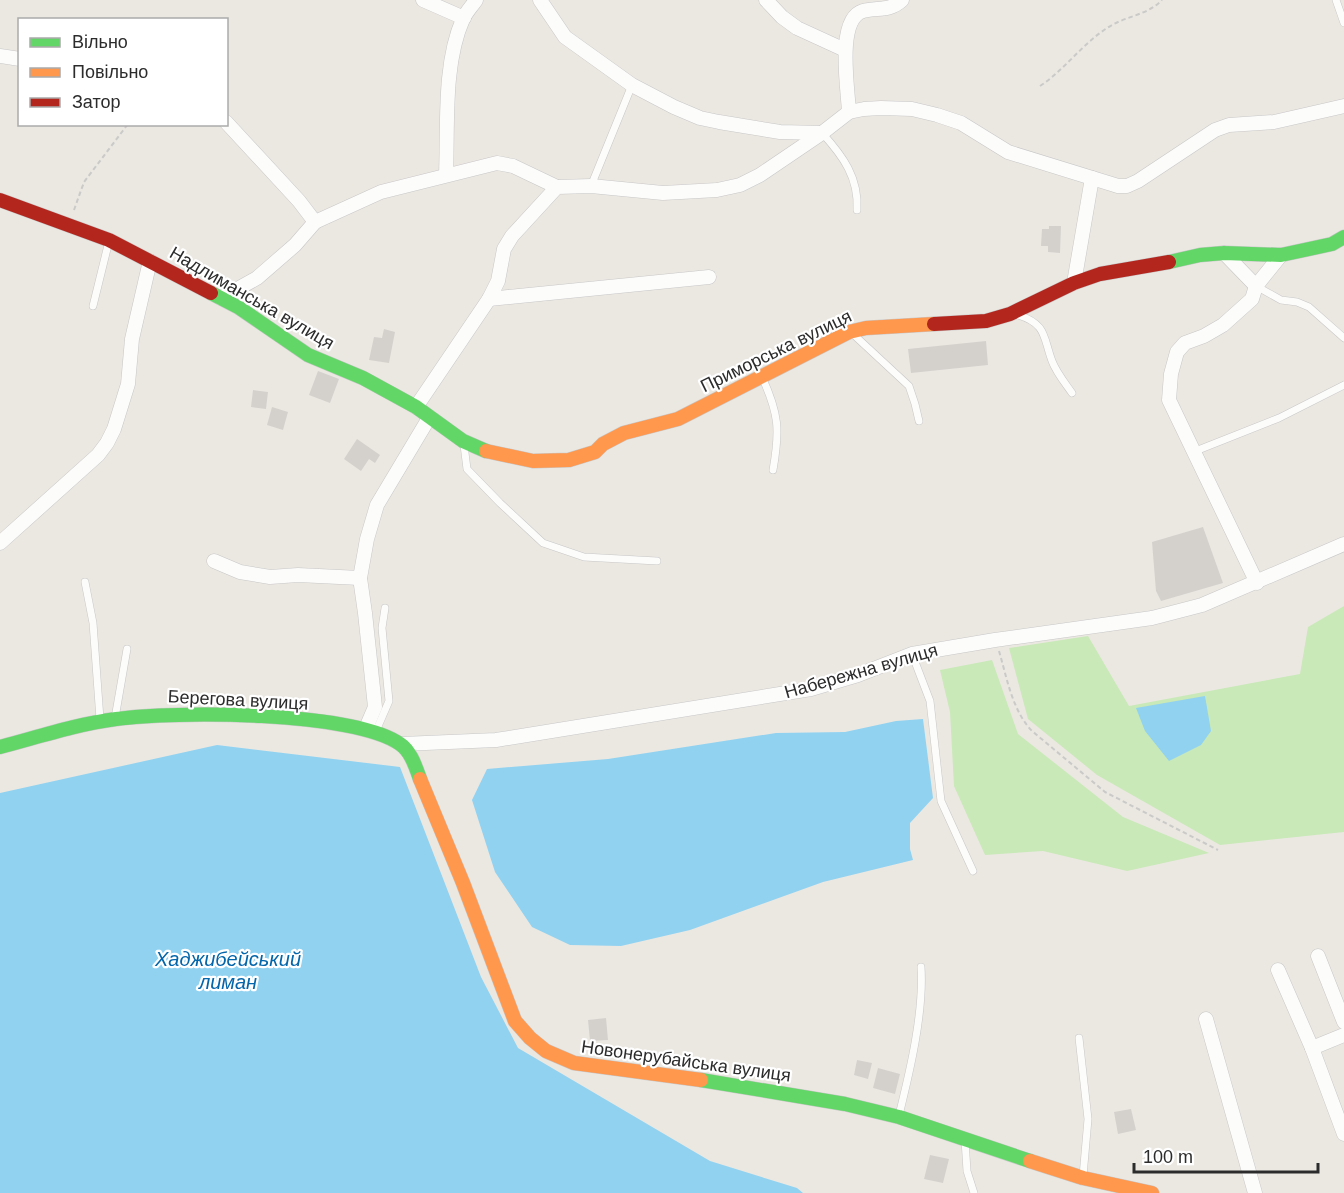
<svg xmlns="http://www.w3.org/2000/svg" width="1344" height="1193" viewBox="0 0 1344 1193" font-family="Helvetica,sans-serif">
<rect width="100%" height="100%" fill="#ebe8e2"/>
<g fill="#c9e9b8">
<path d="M1344 606V832L1220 845 1097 775 1028 719 1009 648 1088 636 1129 706 1300 674 1308 627Z"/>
<path d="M992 660 1018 734 1123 817 1209 853 1127 871 1043 851 985 855 954 786 950 712 940 670Z"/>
</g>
<g fill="#91d2f1">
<path d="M1205 696 1211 731 1201 745 1169 761 1145 731 1136 708Z"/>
<path d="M923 719 933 798 910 823V849L913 860 823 882 690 930 621 946 570 945 532 927 495 872 472 800 487 769 608 759 776 733 845 732 896 721Z"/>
<path d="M217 745 400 767 481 977 518 1048 710 1161 797 1188 803 1193H0V793Z"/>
</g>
<g fill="#d4d1cd">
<path d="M1049 226H1061L1060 253 1048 252V246H1041L1042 229H1049Z"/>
<path d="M384 329 395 332 389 363 369 360 374 337 382 338Z"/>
<path d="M986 341 988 365 911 373 908 349Z"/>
<path d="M318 371 339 379 330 403 309 395Z"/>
<path d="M253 390 268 392 266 409 251 407Z"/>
<path d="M272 407 288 412 283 430 267 425Z"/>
<path d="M357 439 380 455 375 463 369 459 361 471 344 459Z"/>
<path d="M1203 527 1223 583 1161 601 1156 591 1152 542Z"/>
<path d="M606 1018 608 1040 590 1041 588 1020Z"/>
<path d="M857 1060 872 1063 868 1079 854 1075Z"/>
<path d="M878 1068 900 1074 895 1094 873 1088Z"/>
<path d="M1131 1109 1136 1130 1118 1134 1114 1112Z"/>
<path d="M930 1155 949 1159 943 1183 924 1179Z"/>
</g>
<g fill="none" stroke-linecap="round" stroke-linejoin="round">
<defs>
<g id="lane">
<path d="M1336 0 1344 23"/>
<path d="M822 133C843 156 859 178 857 210"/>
<path d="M591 186 632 85"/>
<path d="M1256 286 1281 300 1297 302 1309 307 1344 338"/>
<path d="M93 306 109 241"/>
<path d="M1018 315C1047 324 1043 337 1052 361 1056 372 1065 383 1072 393"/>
<path d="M854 335 909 386 915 404 919 421"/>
<path d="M762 377C779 414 780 430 773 470"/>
<path d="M464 445 467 469 500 503 543 543 584 557 657 561"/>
<path d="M1193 452 1279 418 1344 385"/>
<path d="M85 582 93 623 100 719"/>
<path d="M912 654 930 701 941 801 973 871"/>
<path d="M115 718 127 649"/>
<path d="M376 731 389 701 382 628 385 608"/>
<path d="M1079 1038 1088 1119 1083 1176"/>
<path d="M899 1115C910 1071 924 1012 921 967"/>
<path d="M965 1140 967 1171 974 1193"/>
</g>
<g id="street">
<path d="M423 0 464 18"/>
<path d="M540 0 565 37 632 85 674 107 700 118 719 122 780 132 822 133"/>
<path d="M766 0 782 17 797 28 845 50"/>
<path d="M0 56 20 59"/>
<path d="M849 112C848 89 836 19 863 11 878 7 889 12 902 0"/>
<path d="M226 122 299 201 315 222 381 192 497 163 513 166 557 187"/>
<path d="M446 175C448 126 443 64 463 19 466 12 472 6 476 0"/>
<path d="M1224 253 1256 286"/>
<path d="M1074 283 1092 178"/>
<path d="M221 298 257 278 295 245 315 222"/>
<path d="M489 299 709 277"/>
<path d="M416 407 489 299 498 281 504 249 512 236 557 187 591 186 663 193 717 190 740 185 760 175 822 133 849 112 864 109 881 108 912 109 937 115 961 123 1008 152 1118 186H1127L1138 181 1215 130 1229 125 1274 122 1344 106"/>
<path d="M0 543 98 455 107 443 114 429 128 384 132 339 150 261"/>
<path d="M214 561 240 572 270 577 298 575 360 578"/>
<path d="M1257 583 1169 400 1171 374 1177 352 1185 343 1204 336 1223 325 1252 299 1256 286 1281 255"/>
<path d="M366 728 375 707 365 613 360 578 367 539 377 505 429 418"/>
<path d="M402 744 496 740 811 689 858 675 912 654 995 640 1152 618 1202 605 1344 544"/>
<path d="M1318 956 1344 1022"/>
<path d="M1278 970 1312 1048 1344 1134"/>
<path d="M1206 1019 1255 1193"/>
<path d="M1312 1048 1344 1035"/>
</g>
<g id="fast">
<path d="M1169 262 1200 255 1224 253 1281 255 1332 244 1344 237"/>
<path d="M211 293 238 307 308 355 363 378 416 407 463 441 486 451"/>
<path d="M0 747C38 737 77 724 116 719 173 711 354 711 400 744 411 751 416 768 420 779"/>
<path d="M701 1080 845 1104 899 1117 1030 1161"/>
</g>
<g id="slow">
<path d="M486 451 533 461 569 460 595 452 603 444 624 433 678 419 849 332 866 328 934 324"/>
<path d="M420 779 463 883 515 1021 530 1038 546 1051 574 1063 701 1080"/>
<path d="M1030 1161 1083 1178 1152 1193"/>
</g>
<g id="jam">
<path d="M0 200 109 240 211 293"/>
<path d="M934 324 986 321 1010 314 1074 283 1100 274 1169 262"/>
</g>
</defs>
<use href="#lane" stroke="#c8c7c7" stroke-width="8"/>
<use href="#street" stroke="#c8c7c7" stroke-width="15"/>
<use href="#fast" stroke="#c8c7c7" stroke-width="15"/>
<use href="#slow" stroke="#c8c7c7" stroke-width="15"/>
<use href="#jam" stroke="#c8c7c7" stroke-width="15"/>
<g stroke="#cacac9" stroke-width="2" stroke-dasharray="4.5 3" stroke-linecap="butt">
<path d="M1040 86C1066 69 1084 41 1112 25 1128 16 1149 14 1162 0"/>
<path d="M74 210 84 182 128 124"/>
<path d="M999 651C1007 678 1012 710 1032 731L1105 792 1218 850"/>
</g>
<use href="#lane" stroke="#fcfcfb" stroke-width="7"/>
<use href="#street" stroke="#fcfcfb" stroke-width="14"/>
<use href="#fast" stroke="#63d668" stroke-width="14"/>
<use href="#slow" stroke="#ff974d" stroke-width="14"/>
<use href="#jam" stroke="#b3261e" stroke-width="14"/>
</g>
<g text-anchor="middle" stroke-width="4.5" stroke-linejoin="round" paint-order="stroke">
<g font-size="18" fill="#2c2c2c" stroke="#fff">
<text transform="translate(252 298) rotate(30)" y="6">Надлиманська вулиця</text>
<text transform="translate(776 351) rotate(-26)" y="6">Приморська вулиця</text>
<text transform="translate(861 671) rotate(-16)" y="6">Набережна вулиця</text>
<text transform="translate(238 700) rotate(3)" y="6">Берегова вулиця</text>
<text transform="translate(686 1061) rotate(8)" y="6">Новонерубайська вулиця</text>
</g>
<g font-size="20" font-style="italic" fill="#0365aa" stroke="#fff">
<text x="228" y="966">Хаджибейський<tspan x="228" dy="23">лиман</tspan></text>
</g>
</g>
<rect x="18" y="18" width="210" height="108" fill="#ffffff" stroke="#ababab" stroke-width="1.5"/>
<rect x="30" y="38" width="30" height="9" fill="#63d668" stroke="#ababab" stroke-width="1.5"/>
<text x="72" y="48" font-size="18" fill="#2c2c2c">Вільно</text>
<rect x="30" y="68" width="30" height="9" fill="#ff974d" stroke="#ababab" stroke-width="1.5"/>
<text x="72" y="78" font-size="18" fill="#2c2c2c">Повільно</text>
<rect x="30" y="98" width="30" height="9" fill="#b3261e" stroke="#ababab" stroke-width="1.5"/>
<text x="72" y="108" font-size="18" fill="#2c2c2c">Затор</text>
<path d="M1134 1163v9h184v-9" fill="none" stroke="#2c2c2c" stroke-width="3"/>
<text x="1143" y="1163" font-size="18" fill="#2c2c2c" stroke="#ffffff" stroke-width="4.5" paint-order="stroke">100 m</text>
</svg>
